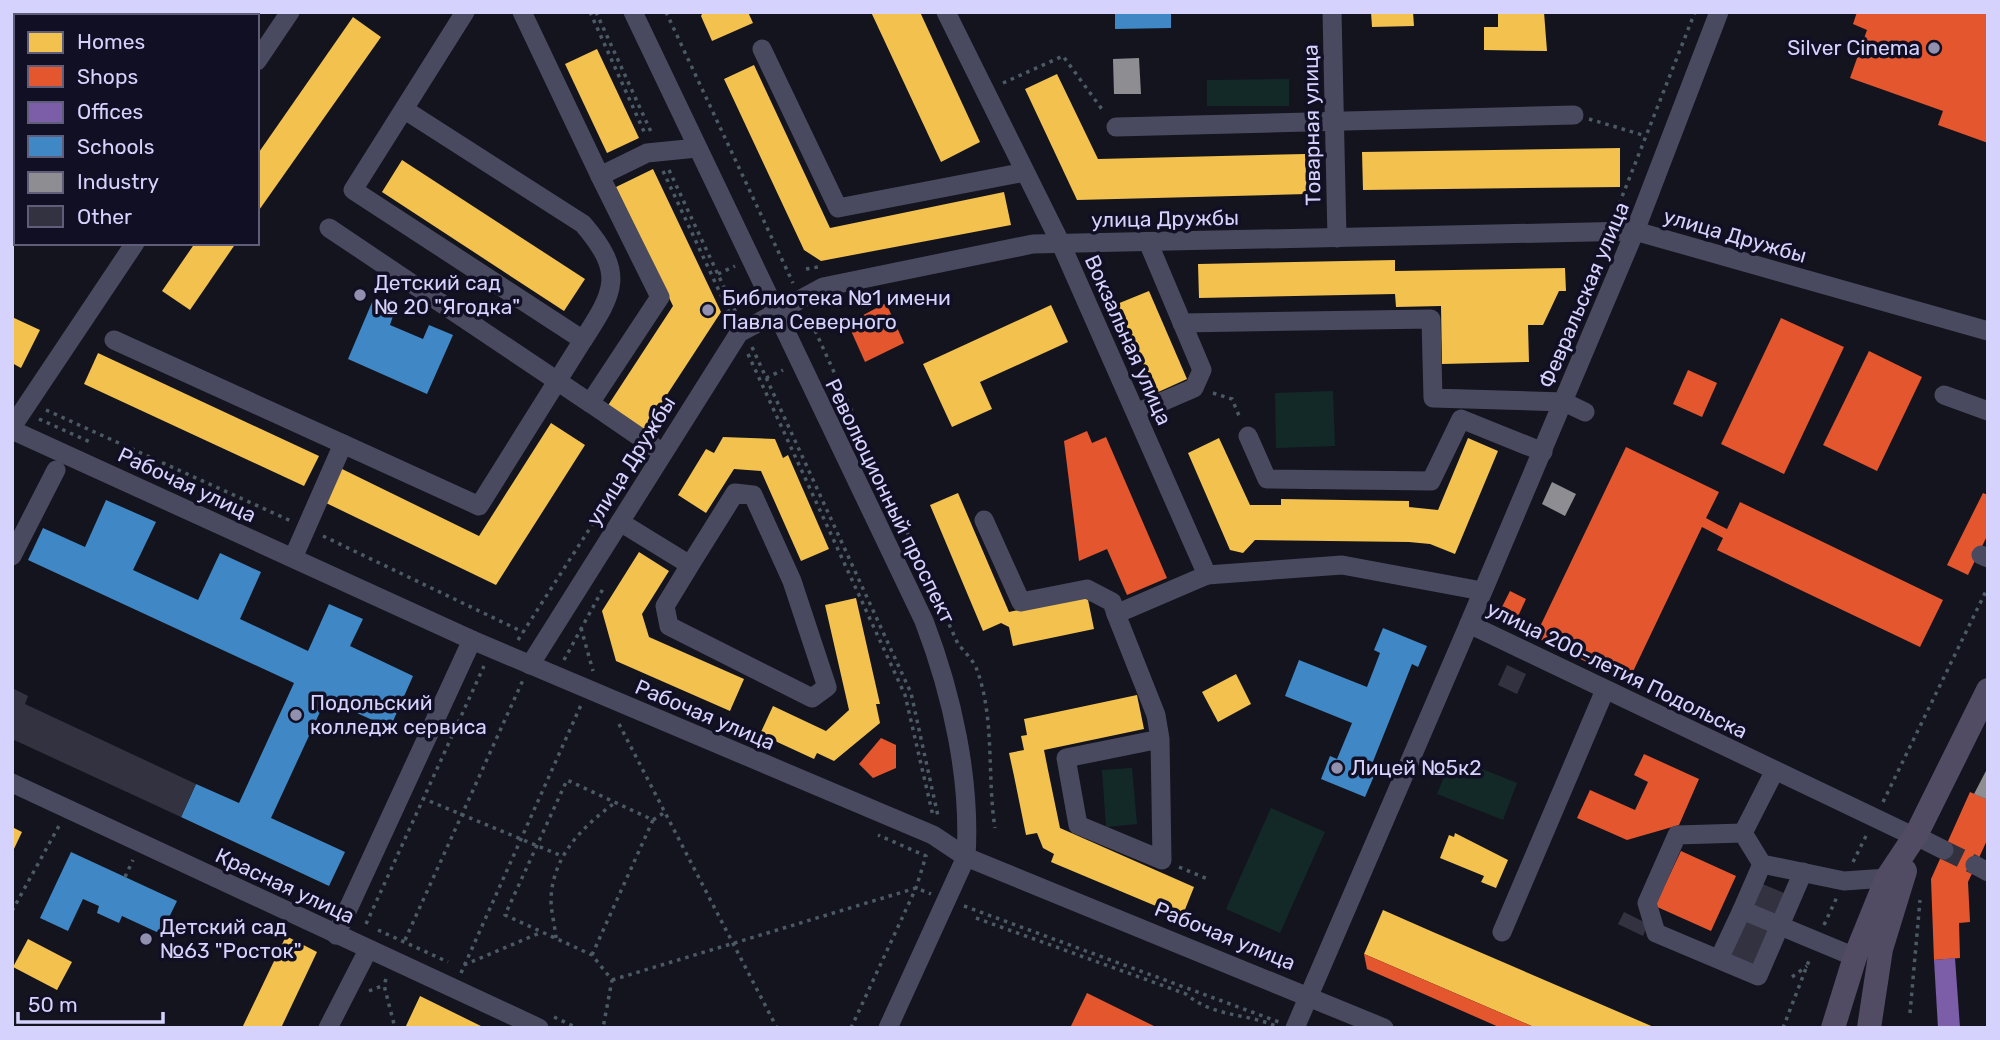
<svg xmlns="http://www.w3.org/2000/svg" width="2000" height="1040" viewBox="0 0 2000 1040" font-family="Rubik,sans-serif">
<rect width="100%" height="100%" fill="#14141e"/>
<g fill="#132928">
<path d="M1289 79V106H1207V80Z"/>
<path d="M1333 391 1335 446 1276 448 1275 393Z"/>
<path d="M1452 757 1517 783 1503 820 1437 794Z"/>
<path d="M1132 768 1137 824 1106 827 1102 770Z"/>
<path d="M1271 808 1325 832 1280 933 1226 909Z"/>
</g>
<g fill="#f2c14e">
<path d="M188 12H226L224 16H194Z"/>
<path d="M703 12H748L753 23 712 41 701 16Z"/>
<path d="M871 12H920L980 142 941 162Z"/>
<path d="M1371 12H1413L1414 26 1372 27Z"/>
<path d="M1498 12H1544L1547 51 1484 50V27H1498Z"/>
<path d="M353 17 381 37 257 213V155Z"/>
<path d="M597 49 639 138 607 153 565 64Z"/>
<path d="M754 65 830 228 1004 192 1011 225 821 261 804 250 724 79Z"/>
<path d="M1057 74 1098 159 1305 154 1307 194 1077 200 1025 89Z"/>
<path d="M1620 148V187L1363 190 1362 152Z"/>
<path d="M16 152V226L12 231V157Z"/>
<path d="M402 160 585 279 564 311 382 192Z"/>
<path d="M653 169 721 312 642 433 605 410 673 306 616 187Z"/>
<path d="M195 243H236L190 310 162 291Z"/>
<path d="M1395 260V271L1565 268 1566 291H1559L1543 325H1528L1529 362 1442 364 1441 306 1396 307 1395 294 1199 298 1198 264Z"/>
<path d="M1149 291 1187 379 1156 393 1117 304Z"/>
<path d="M1051 305 1068 342 980 382 992 409 952 427 923 364Z"/>
<path d="M12 317 40 330 21 368 12 363Z"/>
<path d="M98 353 319 456 304 486 84 384Z"/>
<path d="M551 423 585 445 496 585 324 502 340 468 479 536Z"/>
<path d="M723 437 775 439 783 458 788 455 829 549 801 561 761 471 734 469 706 513 678 495 706 449 714 453Z"/>
<path d="M1219 438 1250 505H1281V499L1409 501V507L1438 510 1468 438 1498 451 1455 554 1430 544 1409 542 1255 540 1243 553 1230 550 1188 453Z"/>
<path d="M958 493 1009 612 1087 595 1094 629 1013 646 1009 627 1001 623 983 631 930 505Z"/>
<path d="M639 552 669 571 642 614 649 637 744 679 730 711 616 661 602 611Z"/>
<path d="M856 598 880 704H876L880 723 834 761 817 753 814 759 760 734 773 706 826 731 849 710 825 605Z"/>
<path d="M1236 674 1251 704 1218 722 1202 692Z"/>
<path d="M1137 695 1144 729 1044 750 1048 770 1060 828 1194 887 1182 917 1051 862 1054 854 1043 848 1037 833 1026 835 1014 776 1009 753 1024 750 1021 736 1027 735 1024 719Z"/>
<path d="M12 827 22 832 12 853Z"/>
<path d="M1455 833 1508 860 1496 888 1481 882 1484 876 1440 858 1449 835 1454 837Z"/>
<path d="M1383 910 1433 932 1656 1028H1536L1364 954Z"/>
<path d="M286 936 317 952 281 1028H242Z"/>
<path d="M28 939 72 962 57 990 13 967Z"/>
<path d="M420 996 485 1028H405Z"/>
</g>
<g fill="#e4572e">
<path d="M1857 12H1988V143L1938 125 1943 111 1850 78 1867 30 1853 24Z"/>
<path d="M886 303 904 343 865 362 852 333V321Z"/>
<path d="M1781 318 1844 347 1784 474 1721 444Z"/>
<path d="M1869 351 1922 377 1877 471 1823 445Z"/>
<path d="M1688 370 1717 383 1702 417 1673 404Z"/>
<path d="M1087 431 1092 443 1106 437 1167 578 1127 595 1107 549 1079 561 1064 441Z"/>
<path d="M1626 447 1719 492 1706 518 1717 524 1727 529 1740 502 1943 600 1920 647 1717 550 1723 538 1702 527 1628 682 1535 637Z"/>
<path d="M1983 493 1988 495V534L1968 575 1947 565Z"/>
<path d="M1510 591 1526 599 1514 625 1497 617Z"/>
<path d="M881 738 896 745V768L873 778 859 764Z"/>
<path d="M1644 754 1699 779 1679 825 1627 840 1577 818 1590 790 1635 810 1648 782 1634 775Z"/>
<path d="M1970 792 1988 800V838L1968 882 1970 922 1959 923 1960 958 1934 960 1931 879Z"/>
<path d="M1681 851 1736 876 1711 931 1655 906Z"/>
<path d="M1364 954 1536 1028H1501L1367 969Z"/>
<path d="M1087 993 1158 1028H1070Z"/>
</g>
<path fill="#7b5ea7" d="M1955 958 1960 1028H1938L1934 960Z"/>
<g fill="#3f88c5">
<path d="M1115 12H1171V28L1115 29Z"/>
<path d="M373 300 395 310 390 325 423 339 429 325 453 335 427 394 348 359Z"/>
<path d="M106 500 156 522 133 570 198 600 220 553 261 572 240 619 308 651 329 604 363 619 350 646 413 676 390 728 326 699 271 818 345 852 329 886 181 817 196 784 239 803 294 683 28 560 43 528 85 547Z"/>
<path d="M1383 628 1427 646 1418 667 1412 664 1368 774 1374 776 1365 797 1321 779 1330 756 1337 759 1352 723 1285 696 1299 660 1367 687 1380 653 1374 650Z"/>
<path d="M71 852 177 901 161 934 122 916 119 923 97 913 99 906 83 899 68 931 40 918Z"/>
</g>
<g fill="#8d8d92">
<path d="M1139 58 1141 94H1114L1113 59Z"/>
<path d="M1552 482 1576 494 1565 516 1542 504Z"/>
<path d="M1988 767V800L1974 794Z"/>
</g>
<g fill="#333240">
<path d="M1507 665 1526 674 1517 694 1498 685Z"/>
<path d="M12 688 28 696 25 704 196 784 181 817 12 739Z"/>
<path d="M1760 883 1784 893 1752 969 1727 958Z"/>
<path d="M1624 912 1648 924 1643 936 1618 924Z"/>
</g>
<g fill="none" stroke-linecap="round" stroke-linejoin="round">
<path stroke="#31313f" stroke-width="19" stroke-dasharray="19 10" stroke-linecap="butt" d="M1944 850 1975 865"/>
<g stroke="#4b5a65" stroke-width="3.5" stroke-dasharray="3.5 5" stroke-linecap="butt">
<path d="M590 12 646 136"/>
<path d="M596 12 652 134"/>
<path d="M666 12 793 283"/>
<path d="M1003 83 1063 56 1104 112"/>
<path d="M1589 119 1646 136"/>
<path d="M669 170 737 315"/>
<path d="M663 171 729 312 724 319"/>
<path d="M1616 212 1695 12"/>
<path d="M806 269 818 267"/>
<path d="M718 274 735 266"/>
<path d="M808 315 958 644C964 651 974 661 977 670 995 718 987 779 995 828"/>
<path d="M752 347 911 693 938 816"/>
<path d="M748 354 905 695 933 816"/>
<path d="M766 378 783 370"/>
<path d="M1213 393 1232 399 1240 418"/>
<path d="M46 410 291 521"/>
<path d="M39 419 90 442"/>
<path d="M323 536 523 632"/>
<path d="M581 628 593 671"/>
<path d="M518 640 637 455"/>
<path d="M564 660 604 587"/>
<path d="M619 724 777 1028"/>
<path d="M422 798 562 856"/>
<path d="M1883 802 1988 587"/>
<path d="M653 820 665 812"/>
<path d="M1853 862 1867 834"/>
<path d="M1179 867 1210 880"/>
<path d="M125 877 133 860"/>
<path d="M964 906 1279 1022"/>
<path d="M12 911 60 824"/>
<path d="M976 918 1186 994C1213 1017 1245 1013 1276 1026"/>
<path d="M366 924 484 666"/>
<path d="M1824 925 1837 897"/>
<path d="M378 930 448 962"/>
<path d="M556 938C555 926 551 912 551 900 552 856 583 826 616 802"/>
<path d="M405 940 523 680"/>
<path d="M592 955 653 820 567 780 505 915 592 955 612 980 603 1028"/>
<path d="M464 965 542 932"/>
<path d="M461 973 581 705"/>
<path d="M1792 977 1807 966"/>
<path d="M386 979 384 985 395 1028"/>
<path d="M612 980 916 888 931 894"/>
<path d="M369 991 384 985"/>
<path d="M1910 1013 1920 900"/>
<path d="M554 1017 577 1028"/>
<path d="M851 1028 916 888 926 856 878 835"/>
<path d="M1783 1028 1810 958"/>
</g>
<g stroke="#494a5f" stroke-width="19">
<path d="M522 12 600 176 647 153 697 148"/>
<path d="M633 12 924 621C952 694 971 779 966 857L888 1028"/>
<path d="M946 12 1061 244 1207 575"/>
<path d="M1332 12 1337 238"/>
<path d="M1719 12 1635 231 1469 624 1915 837"/>
<path d="M762 49 838 208 1025 172"/>
<path d="M257 61 290 12"/>
<path d="M405 110 583 224C625 273 615 291 583 340L353 190 465 12"/>
<path d="M1116 127 1574 115"/>
<path d="M600 176 660 297 590 403 663 453"/>
<path d="M329 228 590 403"/>
<path d="M1182 323 1431 319 1433 398 1564 402 1585 412"/>
<path d="M114 340 343 444"/>
<path d="M1944 395 1988 411"/>
<path d="M1136 413 1194 388 1202 370 1148 242"/>
<path d="M12 427 135 243"/>
<path d="M12 430 472 640 933 835 966 857 1384 1028"/>
<path d="M1248 436 1267 479 1431 481 1461 419 1543 452"/>
<path d="M984 520 1021 602 1087 589 1112 602 1116 614"/>
<path d="M620 522 690 565 735 493 753 495 792 581 827 687 812 698 669 626 665 606 690 565"/>
<path d="M1981 555 1988 558"/>
<path d="M12 556 56 470"/>
<path d="M293 558 343 444 479 506 583 340"/>
<path d="M530 665 739 333 823 287 1033 244 1635 231 1988 331"/>
<path d="M1160 739 1066 758 1078 825 1162 860 1160 739 1156 715 1116 614 1207 575 1342 565 1482 591"/>
<path d="M12 783 539 1028"/>
<path d="M1743 833 1677 835 1647 903 1656 933 1758 976 1803 872"/>
<path d="M1743 833 1762 864 1844 881 1887 878"/>
<path d="M1743 833 1774 772"/>
<path d="M1916 836 1944 850"/>
<path d="M1762 864 1742 910 1855 957"/>
<path d="M1975 865 1988 872"/>
<path d="M1502 932 1605 690"/>
<path d="M336 935 472 640"/>
<path d="M1719 959 1742 910"/>
<path d="M328 1028 368 950"/>
<path d="M1295 1028 1469 624"/>
</g>
<g stroke="#514b64" stroke-width="24">
<path d="M1833 1028 1855 957 1887 878 1917 833 1988 690"/>
<path d="M1869 1028 1881 949 1905 871"/>
</g>
</g>
<g fill="#9190af" stroke="#110f23" stroke-width="2.5">
<circle cx="1934" cy="48" r="7"/>
<circle cx="360" cy="295" r="7"/>
<circle cx="708" cy="310" r="7"/>
<circle cx="296" cy="715" r="7"/>
<circle cx="1337" cy="768" r="7"/>
<circle cx="146" cy="939" r="7"/>
</g>
<g text-anchor="middle" stroke-width="7" stroke-linejoin="round" paint-order="stroke">
<g font-size="21" fill="#d5d3fd" stroke="#110f23" text-anchor="start">
<text x="1920" y="55" text-anchor="end">Silver Cinema</text>
<text x="374" y="290">Детский сад<tspan x="374" dy="24">№ 20 "Ягодка"</tspan></text>
<text x="722" y="305">Библиотека №1 имени<tspan x="722" dy="24">Павла Северного</tspan></text>
<text x="310" y="710">Подольский<tspan x="310" dy="24">колледж сервиса</tspan></text>
<text x="1351" y="775">Лицей №5к2</text>
<text x="160" y="934">Детский сад<tspan x="160" dy="24">№63 "Росток"</tspan></text>
</g>
<g font-size="21" fill="#d5d3fd" stroke="#110f23">
<text transform="translate(1312 125) rotate(-91)" y="7">Товарная улица</text>
<text transform="translate(1165 219) rotate(-1)" y="7">улица Дружбы</text>
<text transform="translate(1735 236) rotate(16)" y="7">улица Дружбы</text>
<text transform="translate(1584 295) rotate(-67)" y="7">Февральская улица</text>
<text transform="translate(1128 340) rotate(66)" y="7">Вокзальная улица</text>
<text transform="translate(631 461) rotate(-58)" y="7">улица Дружбы</text>
<text transform="translate(187 485) rotate(25)" y="7">Рабочая улица</text>
<text transform="translate(890 501) rotate(64)" y="7">Революционный проспект</text>
<text transform="translate(1617 670) rotate(26)" y="7">улица 200-летия Подольска</text>
<text transform="translate(705 715) rotate(23)" y="7">Рабочая улица</text>
<text transform="translate(285 886) rotate(25)" y="7">Красная улица</text>
<text transform="translate(1225 936) rotate(22)" y="7">Рабочая улица</text>
</g>
</g>
<rect width="2000" height="1040" fill="none" stroke="#d5d3fd" stroke-width="28"/>
<rect x="14" y="14" width="245" height="231" fill="#110f23" stroke="#5f5d7a" stroke-width="2"/>
<rect x="28" y="32" width="35" height="21" fill="#f2c14e" stroke="#5f5d7a" stroke-width="2"/>
<text x="77" y="49" font-size="21" fill="#d5d3fd">Homes</text>
<rect x="28" y="66" width="35" height="21" fill="#e4572e" stroke="#5f5d7a" stroke-width="2"/>
<text x="77" y="84" font-size="21" fill="#d5d3fd">Shops</text>
<rect x="28" y="102" width="35" height="21" fill="#7b5ea7" stroke="#5f5d7a" stroke-width="2"/>
<text x="77" y="119" font-size="21" fill="#d5d3fd">Offices</text>
<rect x="28" y="136" width="35" height="21" fill="#3f88c5" stroke="#5f5d7a" stroke-width="2"/>
<text x="77" y="154" font-size="21" fill="#d5d3fd">Schools</text>
<rect x="28" y="172" width="35" height="21" fill="#8d8d92" stroke="#5f5d7a" stroke-width="2"/>
<text x="77" y="189" font-size="21" fill="#d5d3fd">Industry</text>
<rect x="28" y="206" width="35" height="21" fill="#333240" stroke="#5f5d7a" stroke-width="2"/>
<text x="77" y="224" font-size="21" fill="#d5d3fd">Other</text>
<path d="M18 1012v10h145v-10" fill="none" stroke="#d5d3fd" stroke-width="3.5"/>
<text x="28" y="1012" font-size="21" fill="#d5d3fd" stroke="#110f23" stroke-width="5" paint-order="stroke">50 m</text>
</svg>
